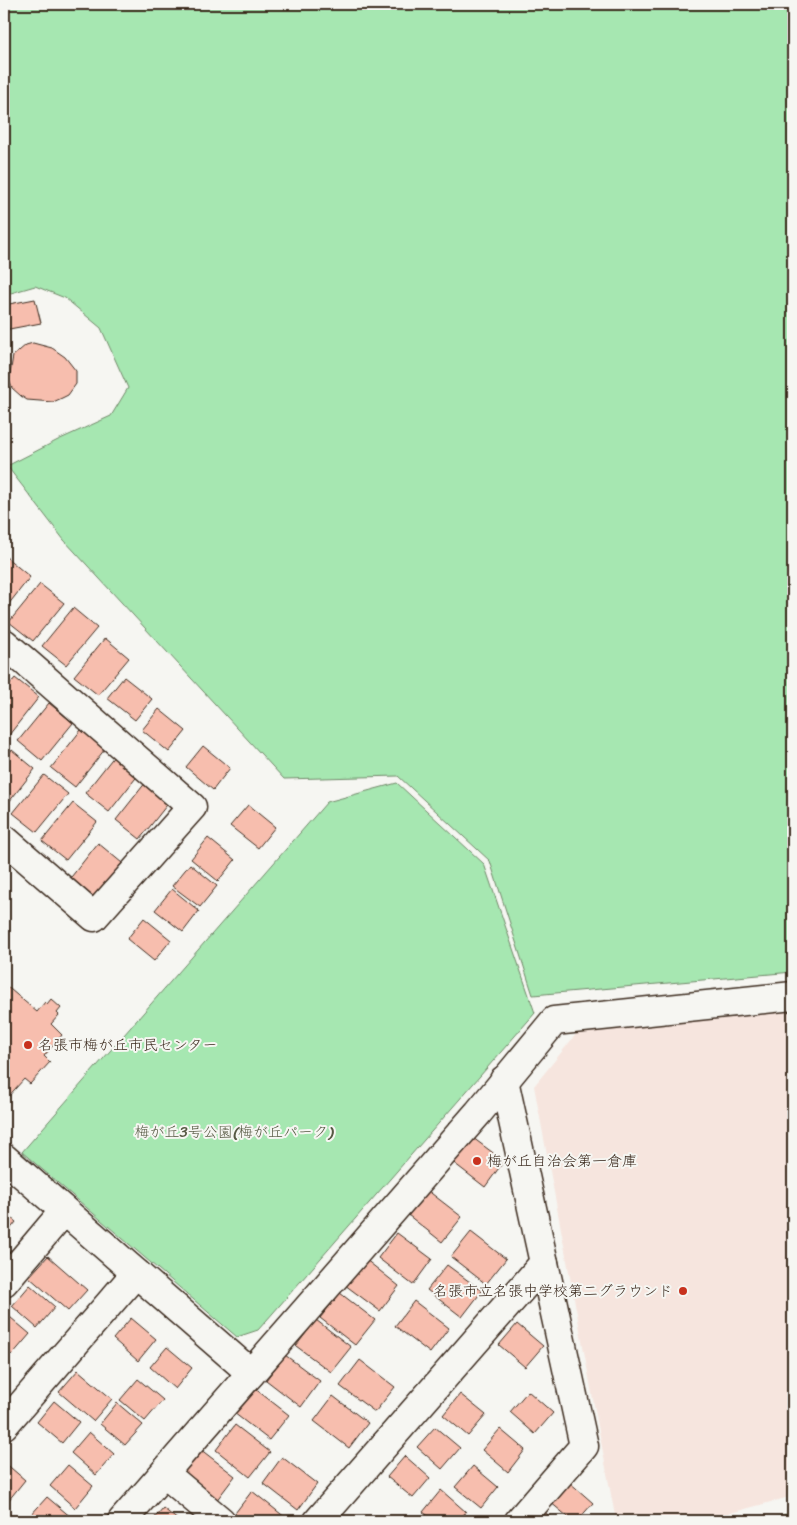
<svg xmlns="http://www.w3.org/2000/svg" width="797" height="1525" viewBox="0 0 797 1525" font-family="Sriracha,'Klee One',sans-serif">
<rect width="100%" height="100%" fill="#f6f6f2"/>
<filter id="ink" filterUnits="userSpaceOnUse"><feTurbulence type="fractalNoise" baseFrequency=".02" numOctaves="2"/><feDisplacementMap in="SourceGraphic" scale="10" xChannelSelector="R" yChannelSelector="G"/><feConvolveMatrix kernelMatrix="1 2 1 2 8 2 1 2 1" color-interpolation-filters="sRGB"/></filter>
<g filter="url(#ink)">
<path fill="#f6e5de" d="M793 997V1496L701 1521H616L534 1086 590 1017Z"/>
<g fill="#a6e7b1" stroke="#708868">
<path d="M4 4H793V972L533 995 490 861 398 776 284 779 64 540 7 466 58 440 111 416 128 388 101 328 65 298 35 286 4 295Z"/>
<path d="M397 783 484 864 535 1013 266 1321 258 1330 237 1337 22 1152 327 802Z"/>
<path d="M793 1512V1521H764Z"/>
</g>
<g fill="#f7beae" stroke="#3b2a1e">
<path d="M35 299 41 323 4 330V305Z"/>
<path d="M33 343 52 348 65 357 76 371V384L68 395 62 398 53 402 27 400 21 396 12 388 9 380 13 356 26 345Z"/>
<path d="M6 557 30 577 4 610V560Z"/>
<path d="M40 584 64 603 33 641 9 622Z"/>
<path d="M73 608 97 628 66 665 42 646Z"/>
<path d="M105 638 129 658 98 695 74 676Z"/>
<path d="M124 677 152 699 135 720 107 698Z"/>
<path d="M15 678 39 697 9 735 4 731V692Z"/>
<path d="M49 703 73 723 42 761 18 741Z"/>
<path d="M159 709 186 731 169 752 142 730Z"/>
<path d="M81 730 105 749 75 787 51 768Z"/>
<path d="M203 746 230 768 213 790 186 767Z"/>
<path d="M12 750 35 769 5 807 4 805V759Z"/>
<path d="M115 755 139 774 109 812 85 793Z"/>
<path d="M44 775 68 794 37 832 13 813Z"/>
<path d="M146 782 170 801 140 839 116 820Z"/>
<path d="M73 803 97 822 66 860 42 841Z"/>
<path d="M248 805 275 827 258 848 230 826Z"/>
<path d="M208 838 235 860 218 881 191 859Z"/>
<path d="M98 843 122 863 92 900 68 881Z"/>
<path d="M190 864 217 886 200 907 172 886Z"/>
<path d="M172 889 199 911 183 932 155 910Z"/>
<path d="M144 918 171 940 154 961 127 939Z"/>
<path d="M4 984 37 1012 45 1002 47 1004 51 999 61 1008 57 1013 59 1015 51 1024 62 1035 44 1056 50 1062 30 1084 24 1079 6 1099 4 1097Z"/>
<path d="M469 1135 504 1161 485 1187 450 1160Z"/>
<path d="M427 1190 462 1217 442 1242 408 1215Z"/>
<path d="M4 1212 16 1222 4 1237Z"/>
<path d="M471 1232 506 1259 486 1284 451 1257Z"/>
<path d="M397 1233 432 1259 413 1285 378 1258Z"/>
<path d="M48 1256 87 1290 68 1311 29 1277Z"/>
<path d="M365 1259 399 1286 380 1311 345 1285Z"/>
<path d="M447 1265 482 1291 462 1317 427 1290Z"/>
<path d="M30 1285 55 1307 37 1328 12 1306Z"/>
<path d="M340 1293 375 1320 355 1345 320 1318Z"/>
<path d="M414 1301 449 1328 430 1353 395 1326Z"/>
<path d="M4 1312 30 1334 12 1355 4 1347Z"/>
<path d="M131 1318 156 1339 138 1361 113 1339Z"/>
<path d="M316 1320 351 1347 331 1372 296 1346Z"/>
<path d="M517 1324 543 1346 525 1367 499 1345Z"/>
<path d="M167 1347 192 1368 175 1389 150 1367Z"/>
<path d="M285 1355 320 1381 301 1407 266 1380Z"/>
<path d="M360 1360 395 1387 375 1412 340 1386Z"/>
<path d="M78 1370 112 1399 93 1421 59 1392Z"/>
<path d="M138 1379 163 1400 145 1421 120 1400Z"/>
<path d="M254 1388 289 1415 269 1440 234 1413Z"/>
<path d="M528 1391 553 1413 535 1434 510 1412Z"/>
<path d="M460 1394 486 1415 468 1436 443 1415Z"/>
<path d="M333 1396 368 1423 349 1448 314 1421Z"/>
<path d="M54 1401 79 1422 62 1443 37 1422Z"/>
<path d="M117 1403 143 1425 125 1445 100 1424Z"/>
<path d="M235 1425 270 1452 250 1477 216 1450Z"/>
<path d="M435 1427 460 1448 442 1469 417 1447Z"/>
<path d="M500 1429 525 1450 508 1472 482 1450Z"/>
<path d="M89 1432 114 1454 96 1475 71 1453Z"/>
<path d="M200 1449 235 1476 216 1501 181 1474Z"/>
<path d="M405 1456 430 1478 413 1498 387 1477Z"/>
<path d="M282 1457 317 1484 298 1510 263 1483Z"/>
<path d="M4 1462 25 1480 8 1501 4 1498Z"/>
<path d="M68 1465 93 1486 75 1508 50 1486Z"/>
<path d="M473 1466 498 1487 481 1508 455 1487Z"/>
<path d="M568 1481 593 1503 577 1521H573L550 1502Z"/>
<path d="M441 1490 466 1512 458 1521H435L423 1512Z"/>
<path d="M252 1491 286 1518 284 1521H238L232 1517Z"/>
<path d="M47 1497 72 1518 69 1521H34L29 1517Z"/>
<path d="M163 1508 179 1521H152Z"/>
<path d="M541 1509 555 1521H531Z"/>
</g>
<g fill="none" stroke-linecap="round" stroke-linejoin="round">
<defs>
<g id="minor">
<path d="M4 643 192 807 94 917 4 839"/>
<path d="M504 1080 584 1446 519 1521"/>
<path d="M4 1158 251 1373"/>
<path d="M4 1282 64 1211"/>
<path d="M4 1425 136 1273"/>
<path d="M164 1473 221 1521"/>
<path d="M122 1521 478 1113 554 1021 793 996"/>
<path d="M318 1521 544 1263"/>
</g>
</defs>
<use href="#minor" stroke="#3b2a1e" stroke-width="31"/>
<use href="#minor" stroke="#f6f6f2" stroke-width="28"/>
</g>
</g>
<g fill="#c8321e" stroke="#f6f6f2" stroke-width="2">
<circle cx="28" cy="1045" r="5"/>
<circle cx="477" cy="1161" r="5"/>
<circle cx="683" cy="1291" r="5"/>
</g>
<g text-anchor="middle" stroke-width="4" stroke-linejoin="round" paint-order="stroke">
<g font-size="15" fill="#3b2a1e" stroke="#f6f6f2" text-anchor="start">
<text x="38" y="1050">名張市梅が丘市民センター</text>
<text x="487" y="1166">梅が丘自治会第一倉庫</text>
<text x="673" y="1296" text-anchor="end">名張市立名張中学校第二グラウンド</text>
</g>
<g font-size="15" fill="#565943" stroke="#f6f6f2">
<text x="234" y="1137">梅が丘3号公園(梅が丘パーク)</text>
</g>
</g>
<rect width="797" height="1525" fill="none" stroke="#f6f6f2" stroke-width="20"/>
<rect x="10" y="10" width="777" height="1505" fill="none" stroke="#3b2a1e" stroke-width="2" filter="url(#ink)"/>
</svg>
